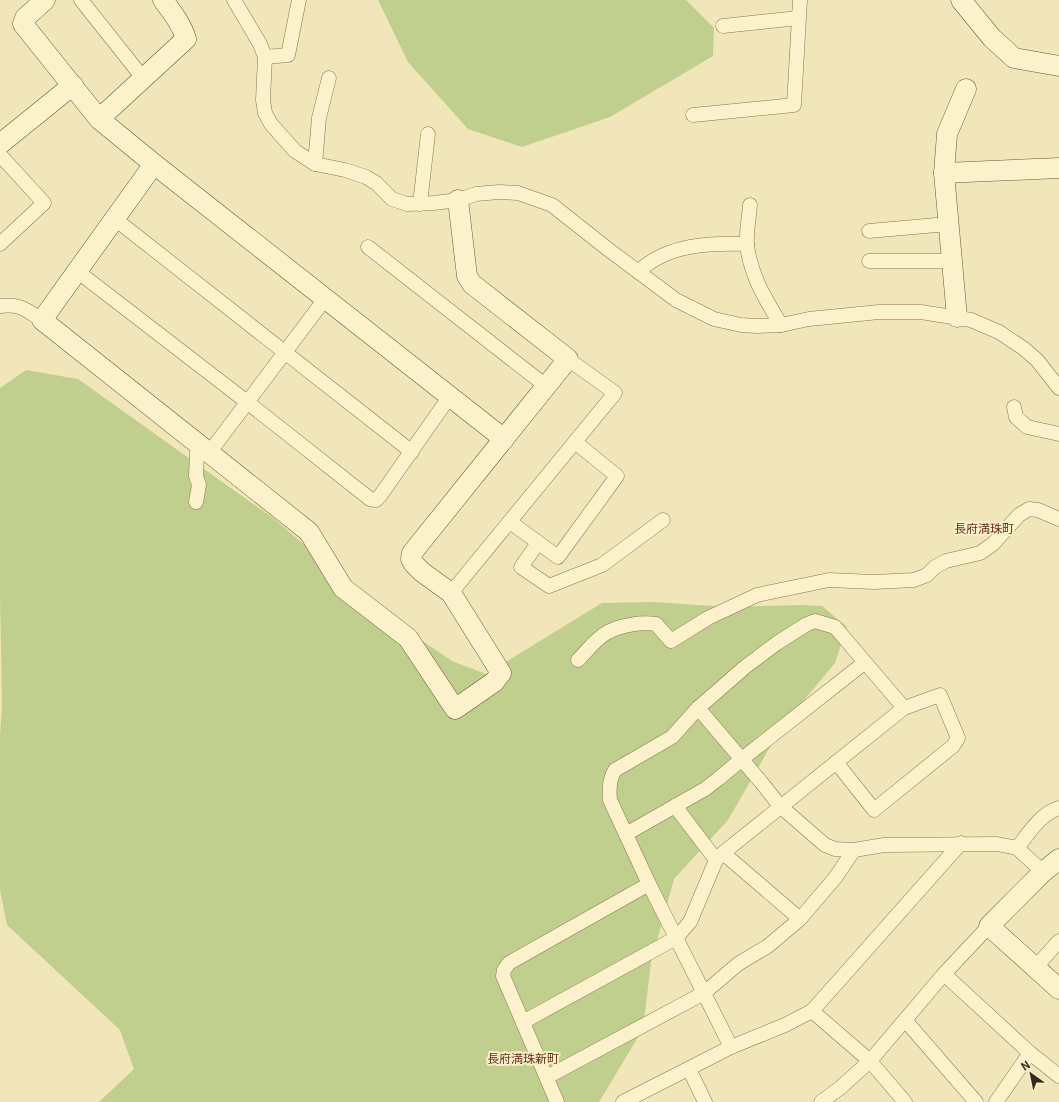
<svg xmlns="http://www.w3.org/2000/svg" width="1059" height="1102" viewBox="0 0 1059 1102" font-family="Georgia,'Noto Sans JP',serif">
<rect width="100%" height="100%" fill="#f1e6b9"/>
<g fill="#c0cf8d">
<path d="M378 0H686L714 28 713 56 610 117 522 147 468 129 408 62Z"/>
<path d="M26 370 78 379 273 518 393 621 452 661 486 674 602 603 653 602 727 607 802 605 822 606 847 627 835 663 781 728 728 820 674 879 651 962 643 1029 599 1102H99L134 1069 120 1030 7 925 0 890V735L2 707 0 594V388Z"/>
</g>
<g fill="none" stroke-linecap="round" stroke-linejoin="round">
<defs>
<g id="street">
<path d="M81 0 143 78"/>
<path d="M234 0 260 44 265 57 263 100 265 113 271 124 295 151 315 164 345 170 366 177 376 183 392 199 407 204 434 203 458 200 476 194 499 192 518 193 552 205 609 250 676 300 714 319 741 325 757 326 781 325 809 319 879 312H921L971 320 999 332 1023 348 1037 360 1059 388"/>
<path d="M723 26 798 18"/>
<path d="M265 57 288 55 299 0"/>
<path d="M693 115 794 105 800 0"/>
<path d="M0 155 44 203 0 244"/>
<path d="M315 164 319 118 329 78"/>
<path d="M420 204 428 134"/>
<path d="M750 205C749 218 746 233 747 245 751 277 765 298 781 325"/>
<path d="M115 219 412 452"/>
<path d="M869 231 948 224"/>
<path d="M368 247 546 386"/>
<path d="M869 261H952"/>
<path d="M77 271 247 402 370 499 376 500 380 496 450 396"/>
<path d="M638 272C667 244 709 243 747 244"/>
<path d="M0 306C21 304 25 309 42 320"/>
<path d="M1014 407 1016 417 1027 427 1059 434"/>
<path d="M209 453 325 299"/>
<path d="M196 502 199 485 196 476 197 453 200 446"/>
<path d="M510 522 558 557 617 476 575 442"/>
<path d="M538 543 521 567 549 586 602 565 663 520"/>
<path d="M451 593 615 393 568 359"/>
<path d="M578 660C587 651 596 638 608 632 621 625 641 622 656 624L671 641 708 618 757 595 829 580 874 582 914 580 927 575 935 567 946 561 980 553 993 544 1019 515 1029 509 1038 510 1059 519"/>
<path d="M698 708 761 782 780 806 825 845 835 849 854 850 884 845 997 844 1017 848 1043 872"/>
<path d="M675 806 716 860"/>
<path d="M626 834 705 789 718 779 742 759 864 663"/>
<path d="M1017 848C1029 833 1040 814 1059 808"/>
<path d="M723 853 800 919"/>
<path d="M1035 968 1059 941"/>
<path d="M944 974 1030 1053 1059 1076"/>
<path d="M812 1011 870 1061 905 1102"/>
<path d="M905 1020 976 1102"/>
<path d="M523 1022 676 938 690 922 716 860 723 853 904 708 940 695 958 738 953 746 874 810 836 762"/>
<path d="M731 1047 649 884 610 800C609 790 609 779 615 770L672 737 698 708 745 667 777 643 807 624 815 621 835 627 904 708"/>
<path d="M689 1069 705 1102"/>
<path d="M547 1077 704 993 738 964 768 946 800 919 835 878 854 850"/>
<path d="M557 1102 503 976 504 970 509 963 649 884"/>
<path d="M623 1102 731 1047 785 1025 812 1011 961 843"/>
<path d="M821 1102 840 1088 870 1061 944 974 989 926"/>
<path d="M996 1102 1030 1053"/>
</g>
<g id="secondary">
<path d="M45 0 25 18 23 24 99 119 154 164 504 439"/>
<path d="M961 0 992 38 1014 58 1059 66"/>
<path d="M99 119 186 39C182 25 172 12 163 0"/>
<path d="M0 144 73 85"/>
<path d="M154 164 42 320 309 532 343 588 408 638 455 709 494 682 501 673 451 593 422 572 414 564 411 559 412 553 568 359 472 284 467 276 458 200"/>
<path d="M944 173 1059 168"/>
<path d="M957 317 944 173 947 134 966 89"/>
<path d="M1059 859 1043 872 989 926 1059 989"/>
</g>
</defs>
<use href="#street" stroke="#887453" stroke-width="15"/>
<use href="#secondary" stroke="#695536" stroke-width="21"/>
<use href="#street" stroke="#fbf2cc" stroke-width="14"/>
<use href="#secondary" stroke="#fbf2cc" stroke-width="20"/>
</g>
<g text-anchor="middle" stroke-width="4" stroke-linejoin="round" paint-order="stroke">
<g font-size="12" fill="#652e16" stroke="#f8efc9">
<text x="984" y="533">長府満珠町</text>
<text x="523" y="1063">長府満珠新町</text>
</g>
</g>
<g transform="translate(1031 1074) rotate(327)" stroke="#f8efc9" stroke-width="3" paint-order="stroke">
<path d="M0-3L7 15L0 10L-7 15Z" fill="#352a19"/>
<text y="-6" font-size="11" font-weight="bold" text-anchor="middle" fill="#352a19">N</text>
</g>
</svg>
